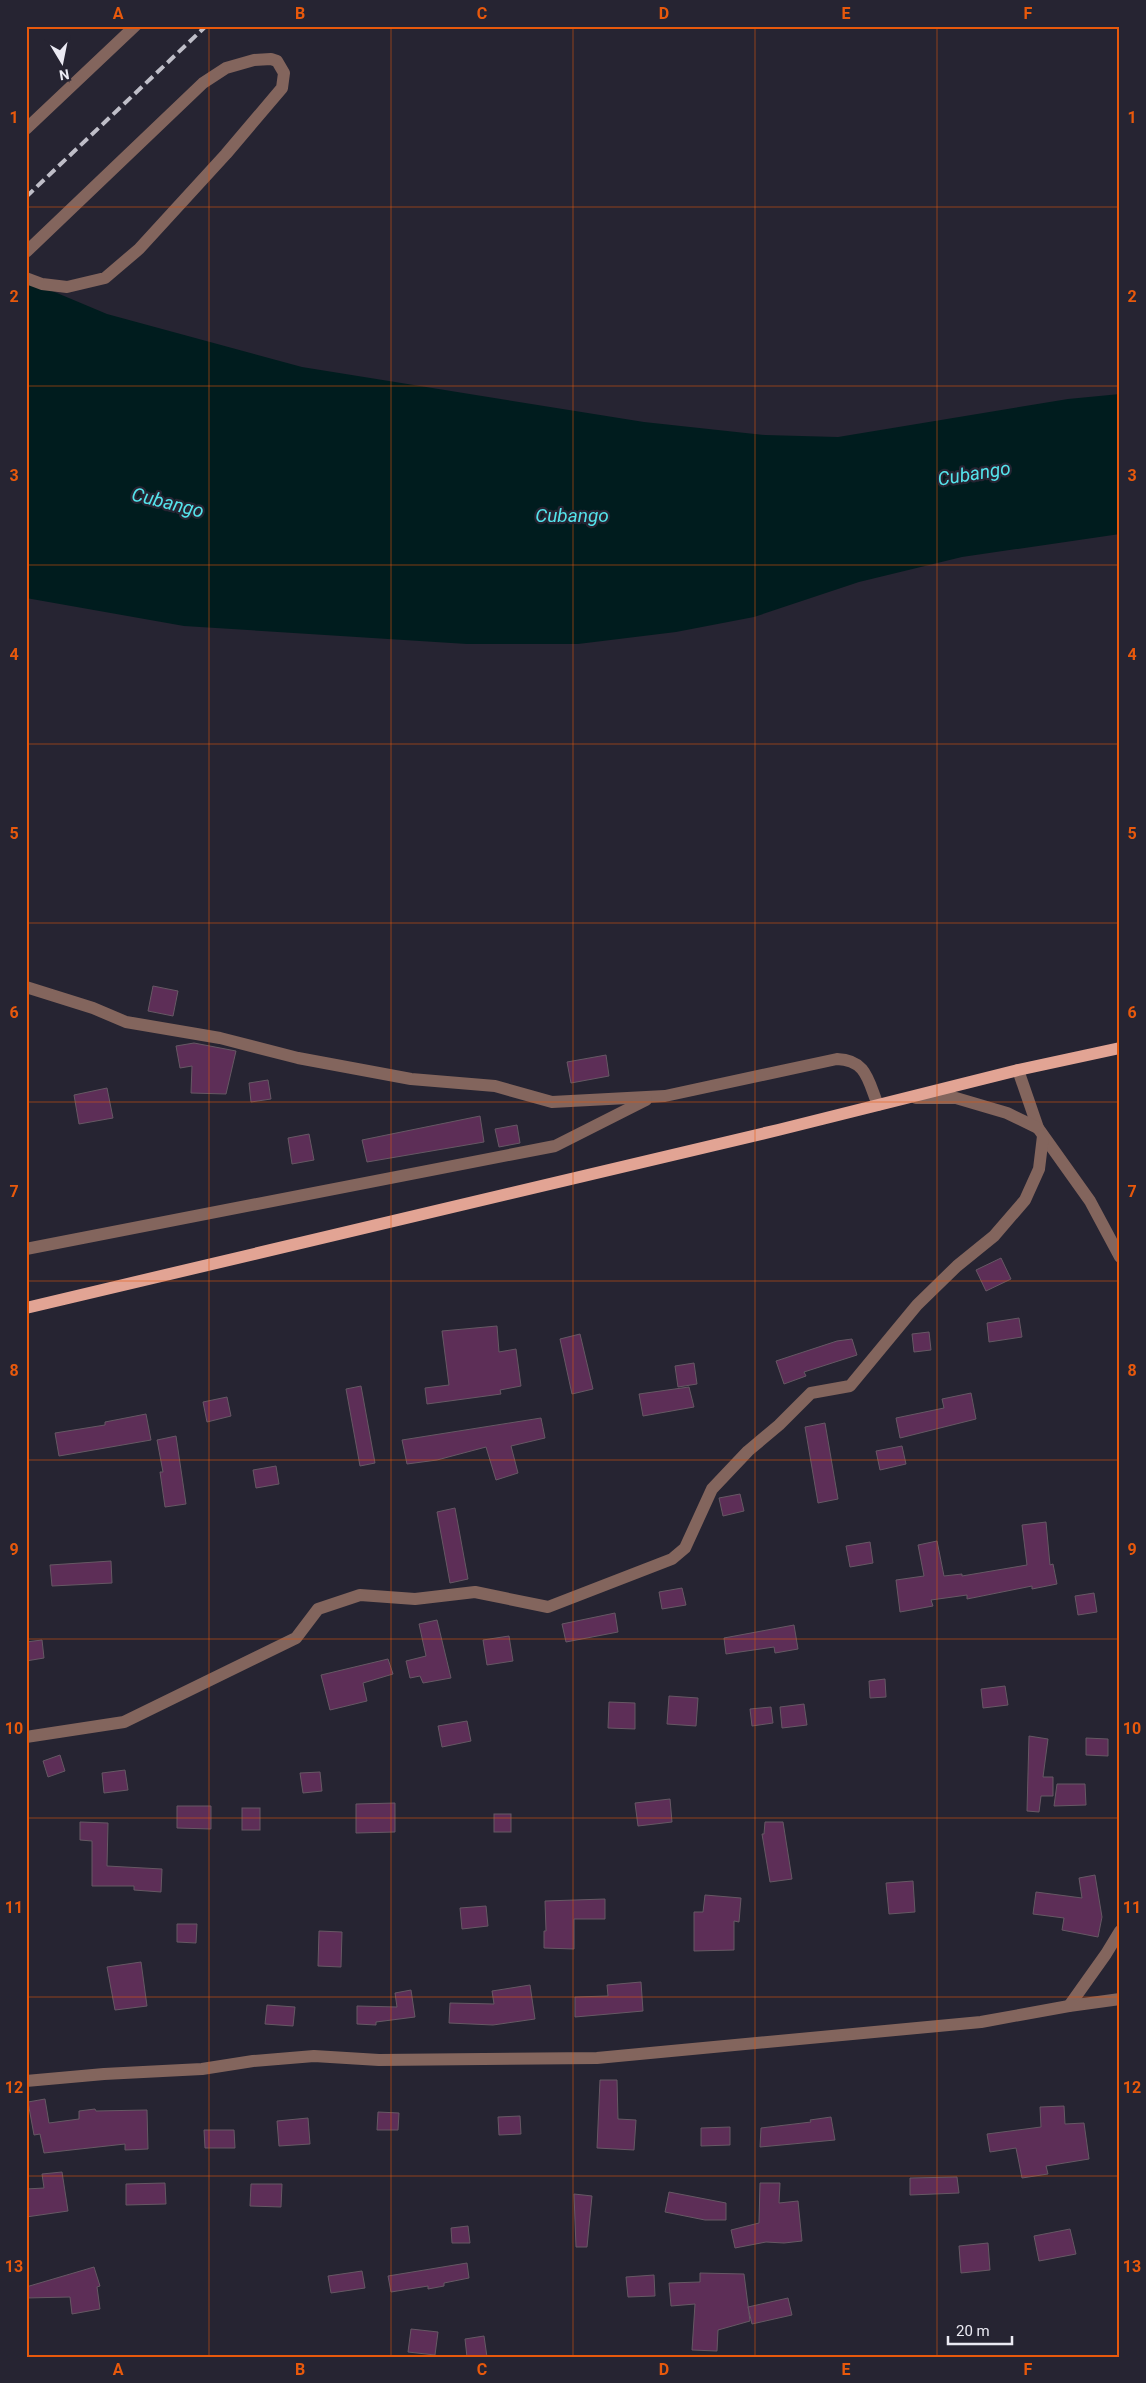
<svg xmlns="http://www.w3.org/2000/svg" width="1146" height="2383" viewBox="0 0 1146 2383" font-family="Roboto,sans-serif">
<rect width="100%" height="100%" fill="#262432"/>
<path fill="#001c1e" d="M26 280 107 314 302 367 644 422 765 435 838 437 1068 399 1120 394V534L962 557 859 582 754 617 676 632 578 644H467L184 626 26 598Z"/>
<g fill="#5d2e57" stroke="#665864">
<path d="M153 986 178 991 173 1016 148 1011Z"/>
<path d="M194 1043 236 1051 226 1094 191 1093 192 1066 180 1068 176 1046Z"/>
<path d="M606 1055 609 1076 571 1083 567 1062Z"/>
<path d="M268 1080 271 1099 251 1102 249 1083Z"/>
<path d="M107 1088 113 1118 79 1124 74 1095Z"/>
<path d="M480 1116 484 1142 367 1162 362 1140Z"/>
<path d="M517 1125 520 1143 499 1147 495 1129Z"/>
<path d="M309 1134 314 1160 292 1164 288 1138Z"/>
<path d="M1001 1258 1011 1279 986 1291 976 1270Z"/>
<path d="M1019 1318 1022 1337 989 1342 987 1323Z"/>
<path d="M497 1326 499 1352 516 1349 521 1386 500 1390 501 1394 427 1404 425 1388 449 1385 442 1331Z"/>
<path d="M929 1332 931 1350 914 1352 912 1334Z"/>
<path d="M580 1334 593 1389 572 1394 560 1339Z"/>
<path d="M852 1339 857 1355 804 1372 806 1376 784 1384 776 1361 837 1341Z"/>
<path d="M694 1363 697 1384 678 1387 675 1366Z"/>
<path d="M361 1386 375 1463 360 1466 346 1389Z"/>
<path d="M689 1387 694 1407 643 1416 639 1394Z"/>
<path d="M971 1393 976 1419 900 1438 896 1418 944 1408 942 1399Z"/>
<path d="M227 1397 231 1416 207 1422 203 1402Z"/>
<path d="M146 1414 151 1440 59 1456 55 1433 105 1425V1422Z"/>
<path d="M541 1418 545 1438 511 1446 518 1473 496 1480 486 1447 437 1460 407 1464 402 1440Z"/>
<path d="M825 1423 838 1499 818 1503 805 1427Z"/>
<path d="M176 1436 186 1504 165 1507 160 1472H163L157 1440Z"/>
<path d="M902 1446 906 1464 880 1470 876 1451Z"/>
<path d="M276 1466 279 1484 256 1488 253 1470Z"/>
<path d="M740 1494 744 1511 723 1516 719 1498Z"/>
<path d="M455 1508 468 1579 450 1583 437 1512Z"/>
<path d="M1046 1522 1050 1565 1053 1564 1057 1584 1032 1589V1586L967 1599V1595L931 1600 933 1606 900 1612 896 1580 924 1576 918 1545 937 1541 944 1576 962 1574V1576L1027 1565 1022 1525Z"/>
<path d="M870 1542 873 1563 850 1567 846 1546Z"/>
<path d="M111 1561 112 1583 52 1586 50 1565Z"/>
<path d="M682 1588 686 1605 662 1609 659 1592Z"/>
<path d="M1094 1593 1097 1612 1078 1615 1075 1596Z"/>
<path d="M615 1613 618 1632 566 1642 562 1624Z"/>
<path d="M437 1620 451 1678 423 1683 420 1676 410 1678 406 1661 426 1656 419 1624Z"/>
<path d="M794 1625 798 1649 775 1653 774 1647 726 1654 724 1638Z"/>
<path d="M509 1636 513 1661 487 1665 483 1640Z"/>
<path d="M42 1640 44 1658 26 1661V1642Z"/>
<path d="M388 1659 393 1674 363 1683 367 1701 330 1710 321 1675Z"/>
<path d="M885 1679 886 1697 870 1698 869 1681Z"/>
<path d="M1005 1686 1008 1705 983 1708 981 1689Z"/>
<path d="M669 1696 698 1698 696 1726 667 1724Z"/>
<path d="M609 1702 635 1703V1729L608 1728Z"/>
<path d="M804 1704 807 1725 782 1728 780 1707Z"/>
<path d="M771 1707 773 1723 752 1726 750 1709Z"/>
<path d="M467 1721 471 1741 442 1747 438 1726Z"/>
<path d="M1029 1736 1048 1739 1043 1777H1053V1796H1041L1039 1812 1027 1811Z"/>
<path d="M1086 1738 1108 1739V1756L1086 1755Z"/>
<path d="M60 1755 65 1771 48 1777 43 1761Z"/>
<path d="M125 1770 128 1790 104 1793 102 1773Z"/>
<path d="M320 1772 322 1791 303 1793 300 1773Z"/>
<path d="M1057 1784H1085L1086 1805 1054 1806Z"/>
<path d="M670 1799 672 1822 638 1826 635 1803Z"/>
<path d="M395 1803V1832L356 1833V1804Z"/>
<path d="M177 1806H211V1829L177 1828Z"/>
<rect x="242" y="1808" width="18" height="22"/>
<rect x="494" y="1814" width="17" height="18"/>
<path d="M80 1822 108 1823 107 1866 162 1869 161 1892 134 1890V1886H92V1841L80 1840Z"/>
<path d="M765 1822H783L792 1879 770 1882 762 1834H764Z"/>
<path d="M1095 1875 1102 1917 1098 1937 1062 1930 1064 1918 1033 1914 1036 1892 1082 1898 1079 1878Z"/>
<path d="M913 1881 915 1912 889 1914 886 1883Z"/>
<path d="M705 1895 741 1898 739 1922 734 1921V1950L694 1951V1912H703Z"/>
<path d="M605 1899V1919H574V1949L544 1948V1931H546L545 1901Z"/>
<path d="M486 1906 488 1926 462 1929 460 1908Z"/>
<path d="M177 1924H197L196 1943 177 1942Z"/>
<path d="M319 1931 342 1932 341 1967 318 1966Z"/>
<path d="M141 1962 147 2006 115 2010 107 1967Z"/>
<path d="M641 1982 643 2011 575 2017V1997L608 1996 607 1985Z"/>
<path d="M530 1985 535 2019 493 2025 449 2023 450 2003 494 2004 492 1991Z"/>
<path d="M411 1990 415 2017 376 2022V2025L357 2024V2006L397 2007 395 1993Z"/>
<path d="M267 2005 295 2007 293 2026 265 2024Z"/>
<path d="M600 2080H617L618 2119 636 2120 634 2150 597 2148Z"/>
<path d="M45 2099 49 2123 79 2119V2111L95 2109 96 2111 147 2110 148 2149 125 2150V2144L44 2153 40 2134 34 2135 28 2102Z"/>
<path d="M1064 2106 1065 2124 1084 2123 1089 2159 1046 2166 1048 2174 1022 2178 1016 2148 990 2152 987 2134 1041 2127 1040 2107Z"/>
<path d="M378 2112 399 2113 398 2130H377Z"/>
<path d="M520 2116 521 2134 499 2135 498 2117Z"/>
<path d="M831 2117 835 2140 760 2147 761 2128 811 2122 810 2120Z"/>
<path d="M308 2118 310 2144 279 2146 277 2121Z"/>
<path d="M730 2127V2145L701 2146V2128Z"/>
<path d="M204 2130H234L235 2148H205Z"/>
<path d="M62 2172 68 2211 26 2217V2189L44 2188 42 2174Z"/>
<path d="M957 2177 959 2193 910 2195V2178Z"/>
<path d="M165 2183 166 2204 126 2205V2184Z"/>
<path d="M760 2183H780L779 2203 798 2201 802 2241 784 2243 766 2242 735 2248 731 2230 759 2223Z"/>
<path d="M251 2184H282L281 2207 250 2206Z"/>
<path d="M669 2192 726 2203V2220H705L665 2212Z"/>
<path d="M574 2194 592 2196 587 2247H576Z"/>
<path d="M468 2226 470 2243H452L451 2228Z"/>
<path d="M1070 2229 1076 2254 1039 2261 1034 2236Z"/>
<path d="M988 2243 990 2270 961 2273 959 2246Z"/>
<path d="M467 2263 469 2278 444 2283V2286L428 2289V2286L391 2292 388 2276Z"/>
<path d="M94 2267 100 2286 97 2287 100 2309 72 2314 70 2297 26 2298V2287Z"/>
<path d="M362 2271 365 2288 331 2293 328 2276Z"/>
<path d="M700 2273 744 2274 750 2321 718 2330 717 2351 692 2350 695 2304 671 2306 669 2283 700 2282Z"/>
<path d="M654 2275 655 2296 628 2297 626 2277Z"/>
<path d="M788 2298 792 2315 752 2324 748 2307Z"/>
<path d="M411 2329 438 2332 435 2355 408 2352Z"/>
<path d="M484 2336 487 2357H467L465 2339Z"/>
</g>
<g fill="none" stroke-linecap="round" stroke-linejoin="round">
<g stroke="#83655d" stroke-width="12">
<path d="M26 129 135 26"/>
<path d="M26 252 203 83 226 68 254 60 271 59 277 61 284 73 282 88 226 154 139 249 105 278 67 287 42 284 26 278"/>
<path d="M26 987 93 1008 126 1022 220 1038 298 1058 411 1079 495 1086 552 1102 665 1096 837 1059C867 1060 868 1081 878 1105"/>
<path d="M1018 1070 1038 1128 1090 1201 1120 1257"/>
<path d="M916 1098H956L1007 1113 1038 1128"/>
<path d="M26 1249 555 1146 646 1100"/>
<path d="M26 1737 124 1722 296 1638 318 1609 360 1595 415 1599 475 1592 548 1607 672 1559 685 1548 712 1489 748 1451 779 1425 811 1393 850 1386 917 1305 957 1266 994 1236 1025 1200 1039 1169 1043 1136"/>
<path d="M1069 2006 1106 1954 1120 1931"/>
<path d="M26 2081 104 2074 202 2069 253 2061 314 2056 379 2060 597 2058 981 2022 1069 2006 1120 1999"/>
</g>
<path stroke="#e2a494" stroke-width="12" d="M26 1308 778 1130 1018 1070 1120 1048"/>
<path stroke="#bfbec8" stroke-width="4" stroke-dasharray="10 5" stroke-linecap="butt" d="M26 197 206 26"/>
</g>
<path fill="none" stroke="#e8590c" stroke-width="1" stroke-opacity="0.55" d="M209 26V2357M391 26V2357M573 26V2357M755 26V2357M937 26V2357M26 207H1120M26 386H1120M26 565H1120M26 744H1120M26 923H1120M26 1102H1120M26 1281H1120M26 1460H1120M26 1639H1120M26 1818H1120M26 1997H1120M26 2176H1120"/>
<g text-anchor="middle" stroke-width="4.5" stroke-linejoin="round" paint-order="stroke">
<g font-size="19" font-style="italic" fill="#54e3eb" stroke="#262432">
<text transform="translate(974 473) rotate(-9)" y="7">Cubango</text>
<text transform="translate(168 502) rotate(14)" y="7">Cubango</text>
<text x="572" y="522">Cubango</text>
</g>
</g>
<rect width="1146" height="2383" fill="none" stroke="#262432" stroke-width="55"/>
<g transform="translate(62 62) rotate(170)" stroke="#262432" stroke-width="4" paint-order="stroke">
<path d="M0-4L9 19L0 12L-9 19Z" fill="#ebeaf3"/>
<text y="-8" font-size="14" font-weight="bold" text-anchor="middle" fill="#ebeaf3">N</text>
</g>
<path d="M948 2336v8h64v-8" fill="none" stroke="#ebeaf3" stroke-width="2.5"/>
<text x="956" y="2336" font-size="15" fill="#ebeaf3" stroke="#262432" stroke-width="4" paint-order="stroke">20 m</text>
<rect x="28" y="28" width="1090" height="2328" fill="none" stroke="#e8590c" stroke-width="2"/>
<g font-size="16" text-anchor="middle" font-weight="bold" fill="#e8590c">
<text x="118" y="19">A</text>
<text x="300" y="19">B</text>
<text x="482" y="19">C</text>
<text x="664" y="19">D</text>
<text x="846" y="19">E</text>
<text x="1028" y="19">F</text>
<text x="14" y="123">1</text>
<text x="1132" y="123">1</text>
<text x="14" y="302">2</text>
<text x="1132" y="302">2</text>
<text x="14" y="481">3</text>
<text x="1132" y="481">3</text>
<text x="14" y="660">4</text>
<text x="1132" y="660">4</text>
<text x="14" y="839">5</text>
<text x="1132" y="839">5</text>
<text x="14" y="1018">6</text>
<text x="1132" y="1018">6</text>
<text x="14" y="1197">7</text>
<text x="1132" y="1197">7</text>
<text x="14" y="1376">8</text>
<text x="1132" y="1376">8</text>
<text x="14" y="1555">9</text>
<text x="1132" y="1555">9</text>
<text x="14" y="1734">10</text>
<text x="1132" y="1734">10</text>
<text x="14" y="1913">11</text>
<text x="1132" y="1913">11</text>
<text x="14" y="2093">12</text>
<text x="1132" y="2093">12</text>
<text x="14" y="2272">13</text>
<text x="1132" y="2272">13</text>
<text x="118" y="2375">A</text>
<text x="300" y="2375">B</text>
<text x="482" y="2375">C</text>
<text x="664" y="2375">D</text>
<text x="846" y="2375">E</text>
<text x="1028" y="2375">F</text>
</g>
</svg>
